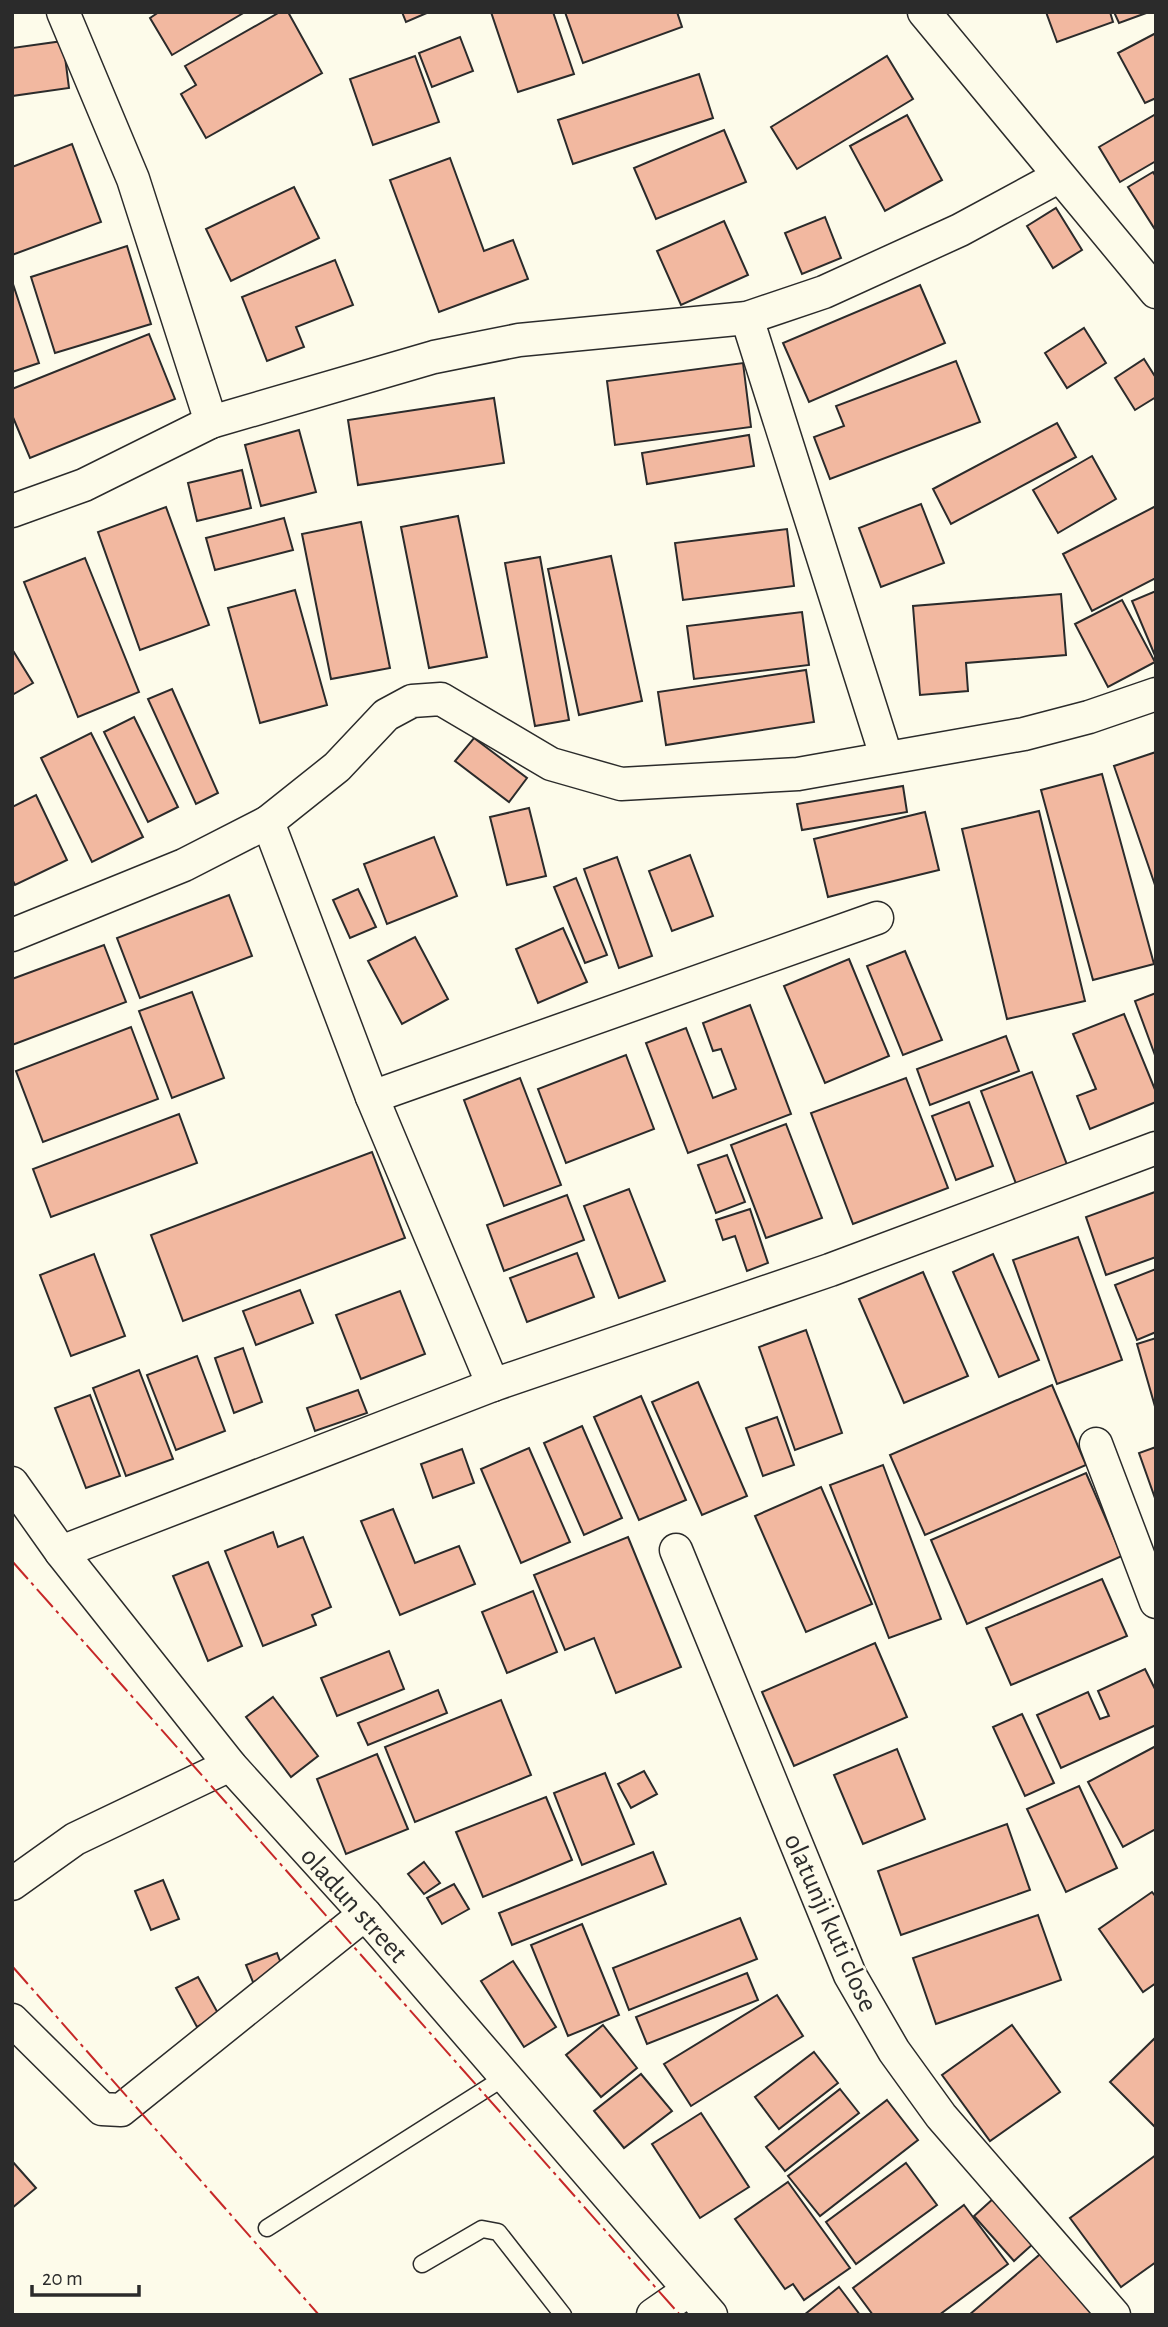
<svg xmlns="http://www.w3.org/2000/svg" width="1168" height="2327" viewBox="0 0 1168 2327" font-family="'Alegreya Sans',sans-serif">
<rect width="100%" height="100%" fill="#fdfbea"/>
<g fill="#f2b8a0" stroke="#2b2b2b" stroke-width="2">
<path d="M159 12H245L172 55 150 18Z"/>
<path d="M280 12H288L322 73 206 138 181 94 196 85 185 66Z"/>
<path d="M402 12H429L406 22Z"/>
<path d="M491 12H553L574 74 518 92Z"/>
<path d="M565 12H677L682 27 583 63Z"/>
<path d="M1046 12H1110L1113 22 1057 42Z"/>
<path d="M1114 12H1149L1119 23Z"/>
<path d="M1156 33V98L1145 103 1118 53Z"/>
<path d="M460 37 473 71 432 87 419 53Z"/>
<path d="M63 41 69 88 12 96V48Z"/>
<path d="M415 56 439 122 373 145 350 79Z"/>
<path d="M887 56 913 99 797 169 771 127Z"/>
<path d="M699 74 713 118 573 164 558 120Z"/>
<path d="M1156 114V161L1120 182 1099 147Z"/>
<path d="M907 115 942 180 885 211 850 146Z"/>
<path d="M724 130 746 182 656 219 634 168Z"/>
<path d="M72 144 101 222 12 255V167Z"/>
<path d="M450 158 484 251 513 240 528 279 439 312 390 180Z"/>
<path d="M1153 172 1156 177V231L1128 187Z"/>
<path d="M294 187 319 238 231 281 206 229Z"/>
<path d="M1056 208 1082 250 1053 268 1027 226Z"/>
<path d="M825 217 841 258 802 274 785 233Z"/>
<path d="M724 221 748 275 681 305 657 251Z"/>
<path d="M127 246 151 324 55 353 31 277Z"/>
<path d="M335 260 353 305 296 327 304 347 267 361 242 297Z"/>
<path d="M12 281 39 363 12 372Z"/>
<path d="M920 285 945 343 809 402 783 343Z"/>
<path d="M1084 328 1106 363 1067 388 1045 353Z"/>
<path d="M149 334 175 399 30 458 12 415V389Z"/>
<path d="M1144 359 1156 378V397L1135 410 1115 378Z"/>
<path d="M956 361 980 422 830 479 814 437 844 426 836 406Z"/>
<path d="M743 363 751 427 615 445 607 381Z"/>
<path d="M494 398 504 463 358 485 348 420Z"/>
<path d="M1057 423 1076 457 951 524 933 489Z"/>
<path d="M299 430 316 492 261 506 245 445Z"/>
<path d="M749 435 754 466 647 484 642 453Z"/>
<path d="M1092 456 1116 499 1058 533 1033 490Z"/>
<path d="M242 470 251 508 197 521 188 483Z"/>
<path d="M921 504 944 563 881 587 859 528Z"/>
<path d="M1156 506V578L1092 611 1063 554Z"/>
<path d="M166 507 209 625 140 650 98 532Z"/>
<path d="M458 516 487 657 429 668 401 527Z"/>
<path d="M284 518 293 550 215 570 206 538Z"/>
<path d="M361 522 390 668 331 679 302 534Z"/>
<path d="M787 529 794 586 683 600 675 543Z"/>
<path d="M611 556 642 701 579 715 548 569Z"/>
<path d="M540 557 569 720 535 726 505 563Z"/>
<path d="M85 558 139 692 78 717 24 582Z"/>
<path d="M295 590 327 705 260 723 228 608Z"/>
<path d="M1156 591V658L1132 601Z"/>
<path d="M1061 594 1066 655 966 663 968 691 920 695 913 606Z"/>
<path d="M1122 600 1155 662 1108 687 1075 624Z"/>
<path d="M802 612 809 665 694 679 687 626Z"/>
<path d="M12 649 33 683 12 695Z"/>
<path d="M806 670 814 722 666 745 658 692Z"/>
<path d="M172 689 218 793 196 804 148 699Z"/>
<path d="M134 717 178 807 148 822 104 732Z"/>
<path d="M91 733 143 837 92 862 41 758Z"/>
<path d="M474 738 527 778 509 802 455 761Z"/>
<path d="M1156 752V888L1114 766Z"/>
<path d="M1102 774 1154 964 1093 980 1041 790Z"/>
<path d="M903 786 907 812 802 830 797 804Z"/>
<path d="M36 795 67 860 15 885 12 879V807Z"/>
<path d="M529 808 546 876 507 885 490 817Z"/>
<path d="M1039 811 1085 1001 1007 1019 962 829Z"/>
<path d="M925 812 939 870 828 897 814 839Z"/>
<path d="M434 837 457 896 387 924 364 864Z"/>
<path d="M690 855 713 916 672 931 649 871Z"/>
<path d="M617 857 652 956 619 968 584 869Z"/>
<path d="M576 878 607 955 585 963 554 887Z"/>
<path d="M358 889 376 927 350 938 333 900Z"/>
<path d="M229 895 252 956 140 998 117 938Z"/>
<path d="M563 928 587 982 538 1003 516 949Z"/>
<path d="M415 937 448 999 402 1024 368 961Z"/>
<path d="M104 945 126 1002 12 1045V979Z"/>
<path d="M905 951 942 1040 903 1055 867 966Z"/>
<path d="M849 959 889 1056 825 1083 784 986Z"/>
<path d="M192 992 224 1078 172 1098 139 1011Z"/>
<path d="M1156 993V1058L1135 1001Z"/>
<path d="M750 1005 791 1114 688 1153 646 1043 686 1028 713 1098 736 1089 721 1049 713 1051 703 1023Z"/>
<path d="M1124 1014 1156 1092V1102L1090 1129 1077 1096 1096 1089 1073 1034Z"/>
<path d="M131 1027 158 1099 43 1142 16 1071Z"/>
<path d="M1006 1036 1019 1071 930 1105 917 1069Z"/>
<path d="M626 1055 654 1129 566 1163 538 1089Z"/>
<path d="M1032 1072 1069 1170 1018 1189 981 1091Z"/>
<path d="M520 1078 561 1185 504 1206 464 1100Z"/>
<path d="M906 1078 948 1188 853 1224 811 1113Z"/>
<path d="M969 1102 993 1166 956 1180 932 1116Z"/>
<path d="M179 1114 197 1163 51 1217 33 1169Z"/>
<path d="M786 1124 822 1218 766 1238 731 1145Z"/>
<path d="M372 1152 405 1238 183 1321 151 1235Z"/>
<path d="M727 1155 745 1202 716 1213 698 1165Z"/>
<path d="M629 1189 665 1281 619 1298 584 1206Z"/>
<path d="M1155 1192 1156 1257 1106 1275 1086 1217Z"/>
<path d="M567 1195 584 1240 504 1271 487 1225Z"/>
<path d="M750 1209 768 1263 747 1271 735 1236 723 1240 716 1220Z"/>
<path d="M1078 1237 1122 1360 1057 1384 1013 1260Z"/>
<path d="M577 1253 594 1297 527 1322 510 1278Z"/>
<path d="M94 1254 125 1336 71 1356 40 1275Z"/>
<path d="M993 1254 1039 1360 999 1377 953 1272Z"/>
<path d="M1156 1269V1332L1137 1340 1115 1285Z"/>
<path d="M923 1272 968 1376 904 1403 859 1299Z"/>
<path d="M300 1290 313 1323 256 1345 243 1311Z"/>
<path d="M400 1291 425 1354 361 1379 336 1315Z"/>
<path d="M806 1330 842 1433 795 1450 759 1347Z"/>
<path d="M1156 1338V1410L1137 1344Z"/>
<path d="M243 1348 262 1402 234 1413 215 1358Z"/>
<path d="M197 1356 225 1431 176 1450 147 1375Z"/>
<path d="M139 1370 173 1459 126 1476 93 1388Z"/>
<path d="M698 1382 747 1496 702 1515 652 1402Z"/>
<path d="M1052 1385 1086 1465 925 1535 890 1455Z"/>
<path d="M358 1390 367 1413 315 1431 307 1408Z"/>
<path d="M90 1395 120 1476 86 1488 55 1408Z"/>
<path d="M641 1396 686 1500 639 1520 594 1417Z"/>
<path d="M777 1417 794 1465 763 1476 746 1428Z"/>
<path d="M582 1426 622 1518 584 1535 544 1443Z"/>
<path d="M1156 1447V1501L1139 1453Z"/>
<path d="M529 1448 570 1542 521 1563 481 1469Z"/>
<path d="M462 1449 474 1483 433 1498 421 1464Z"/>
<path d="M883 1465 941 1619 889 1638 830 1485Z"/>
<path d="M1086 1473 1122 1556 967 1624 931 1540Z"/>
<path d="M821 1487 872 1604 806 1632 755 1516Z"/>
<path d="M393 1509 415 1563 459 1546 475 1584 400 1615 361 1521Z"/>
<path d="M273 1532 278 1547 303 1537 331 1607 312 1615 316 1625 263 1646 225 1551Z"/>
<path d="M628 1537 681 1667 616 1693 594 1638 565 1650 534 1575Z"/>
<path d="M208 1562 242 1646 208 1661 173 1576Z"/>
<path d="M1102 1579 1127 1636 1011 1685 986 1628Z"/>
<path d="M533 1591 557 1652 507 1673 482 1612Z"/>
<path d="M875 1643 907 1717 794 1766 762 1692Z"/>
<path d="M389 1651 404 1689 337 1716 321 1678Z"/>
<path d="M1145 1669 1156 1691V1725L1061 1768 1037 1715 1088 1692 1100 1719 1109 1716 1098 1691Z"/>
<path d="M438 1690 447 1713 368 1745 358 1723Z"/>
<path d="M273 1697 318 1756 291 1777 246 1717Z"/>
<path d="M501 1700 531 1775 415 1822 385 1747Z"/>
<path d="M1022 1714 1054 1783 1025 1796 993 1727Z"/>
<path d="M1156 1746V1829L1123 1847 1088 1782Z"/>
<path d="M897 1749 925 1819 863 1844 834 1775Z"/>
<path d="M377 1754 408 1829 346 1854 317 1779Z"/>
<path d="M644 1771 657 1794 631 1808 618 1784Z"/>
<path d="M605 1773 634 1844 582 1865 554 1793Z"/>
<path d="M1079 1786 1117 1868 1066 1892 1027 1809Z"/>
<path d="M546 1797 572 1860 483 1897 456 1832Z"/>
<path d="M1007 1824 1030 1890 901 1935 878 1871Z"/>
<path d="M653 1852 666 1884 512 1945 499 1913Z"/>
<path d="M424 1862 440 1883 424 1894 408 1874Z"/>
<path d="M163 1880 179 1919 151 1930 135 1891Z"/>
<path d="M454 1884 469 1909 442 1924 427 1898Z"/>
<path d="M1152 1892 1156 1897V1983L1143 1992 1099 1929Z"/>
<path d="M1038 1915 1061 1980 936 2024 913 1958Z"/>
<path d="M740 1918 757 1959 629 2010 613 1968Z"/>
<path d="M582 1924 619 2015 568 2036 531 1945Z"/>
<path d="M277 1953 285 1974 255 1987 246 1965Z"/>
<path d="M513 1961 556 2027 524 2047 481 1981Z"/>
<path d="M747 1973 758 2000 647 2044 636 2017Z"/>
<path d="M198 1977 219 2015 197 2027 176 1988Z"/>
<path d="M777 1995 803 2036 691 2106 664 2064Z"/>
<path d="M603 2025 637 2068 601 2097 566 2055Z"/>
<path d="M1012 2025 1060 2092 990 2141 942 2075Z"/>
<path d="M1156 2037V2128L1110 2082Z"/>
<path d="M814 2052 838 2083 779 2129 755 2097Z"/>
<path d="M641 2074 672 2111 624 2148 594 2111Z"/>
<path d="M840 2089 859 2113 785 2171 766 2147Z"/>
<path d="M887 2100 918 2140 820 2216 788 2176Z"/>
<path d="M701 2113 749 2187 700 2218 652 2144Z"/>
<path d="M1156 2155V2262L1121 2287 1070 2218Z"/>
<path d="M12 2161 36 2188 12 2208Z"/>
<path d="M906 2163 937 2205 856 2264 826 2222Z"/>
<path d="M788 2182 850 2268 804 2300 793 2284 785 2289 735 2219Z"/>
<path d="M994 2198 1034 2243 1014 2261 974 2216Z"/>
<path d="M964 2205 1008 2264 939 2315H873L853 2288Z"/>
<path d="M1045 2250 1102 2315H969Z"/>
<path d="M839 2287 860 2315H804Z"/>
</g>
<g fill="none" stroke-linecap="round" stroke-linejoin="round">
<defs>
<g id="lane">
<path d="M267 2228 505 2077"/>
<path d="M422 2264 482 2229 498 2232 563 2315"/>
</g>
<g id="street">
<path d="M63 12 133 179 211 422"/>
<path d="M924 12 1156 292"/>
<path d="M747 318 886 756"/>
<path d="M12 511 84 485 211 422 434 357 519 340 747 318 824 292 960 230 1058 177"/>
<path d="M12 935 184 865 268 822"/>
<path d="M372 1097 877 918"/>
<path d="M493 1385 372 1097 268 822 337 767 386 715 412 701 441 699 551 764 621 784 798 774 1024 734 1089 717 1156 694"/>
<path d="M1096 1444 1156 1602"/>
<path d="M12 1483 61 1552 230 1765 365 1914 711 2315"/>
<path d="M676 1550 850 1975 894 2051 941 2116 1114 2315"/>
<path d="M61 1552 493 1385 830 1270 1156 1148"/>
<path d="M12 1884 75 1839 230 1765"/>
<path d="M12 2020 102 2109 121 2110 365 1914"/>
<path d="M653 2315 689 2290"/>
</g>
</defs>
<use href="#lane" stroke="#2b2b2b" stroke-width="19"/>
<use href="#street" stroke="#2b2b2b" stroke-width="35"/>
<use href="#lane" stroke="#fdfbea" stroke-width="16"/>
<use href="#street" stroke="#fdfbea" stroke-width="32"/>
<g stroke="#c62828" stroke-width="2" stroke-dasharray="24 5 3.5 5" stroke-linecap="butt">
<path d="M12 1561 680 2315"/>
<path d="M12 1966 319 2315"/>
</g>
</g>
<g text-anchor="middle" stroke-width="5" stroke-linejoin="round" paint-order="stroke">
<g font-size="28" fill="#2b2b2b" stroke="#fdfbea">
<text transform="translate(355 1904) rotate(48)" y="10">oladun street</text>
<text transform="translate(832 1922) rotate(66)" y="10">olatunji kuti close</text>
</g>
</g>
<rect width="1168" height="2327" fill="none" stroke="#2b2b2b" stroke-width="28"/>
<path d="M32 2285v10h107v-10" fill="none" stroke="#2b2b2b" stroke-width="3.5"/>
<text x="42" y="2285" font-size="21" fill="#2b2b2b" stroke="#fdfbea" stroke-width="5" paint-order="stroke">20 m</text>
</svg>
